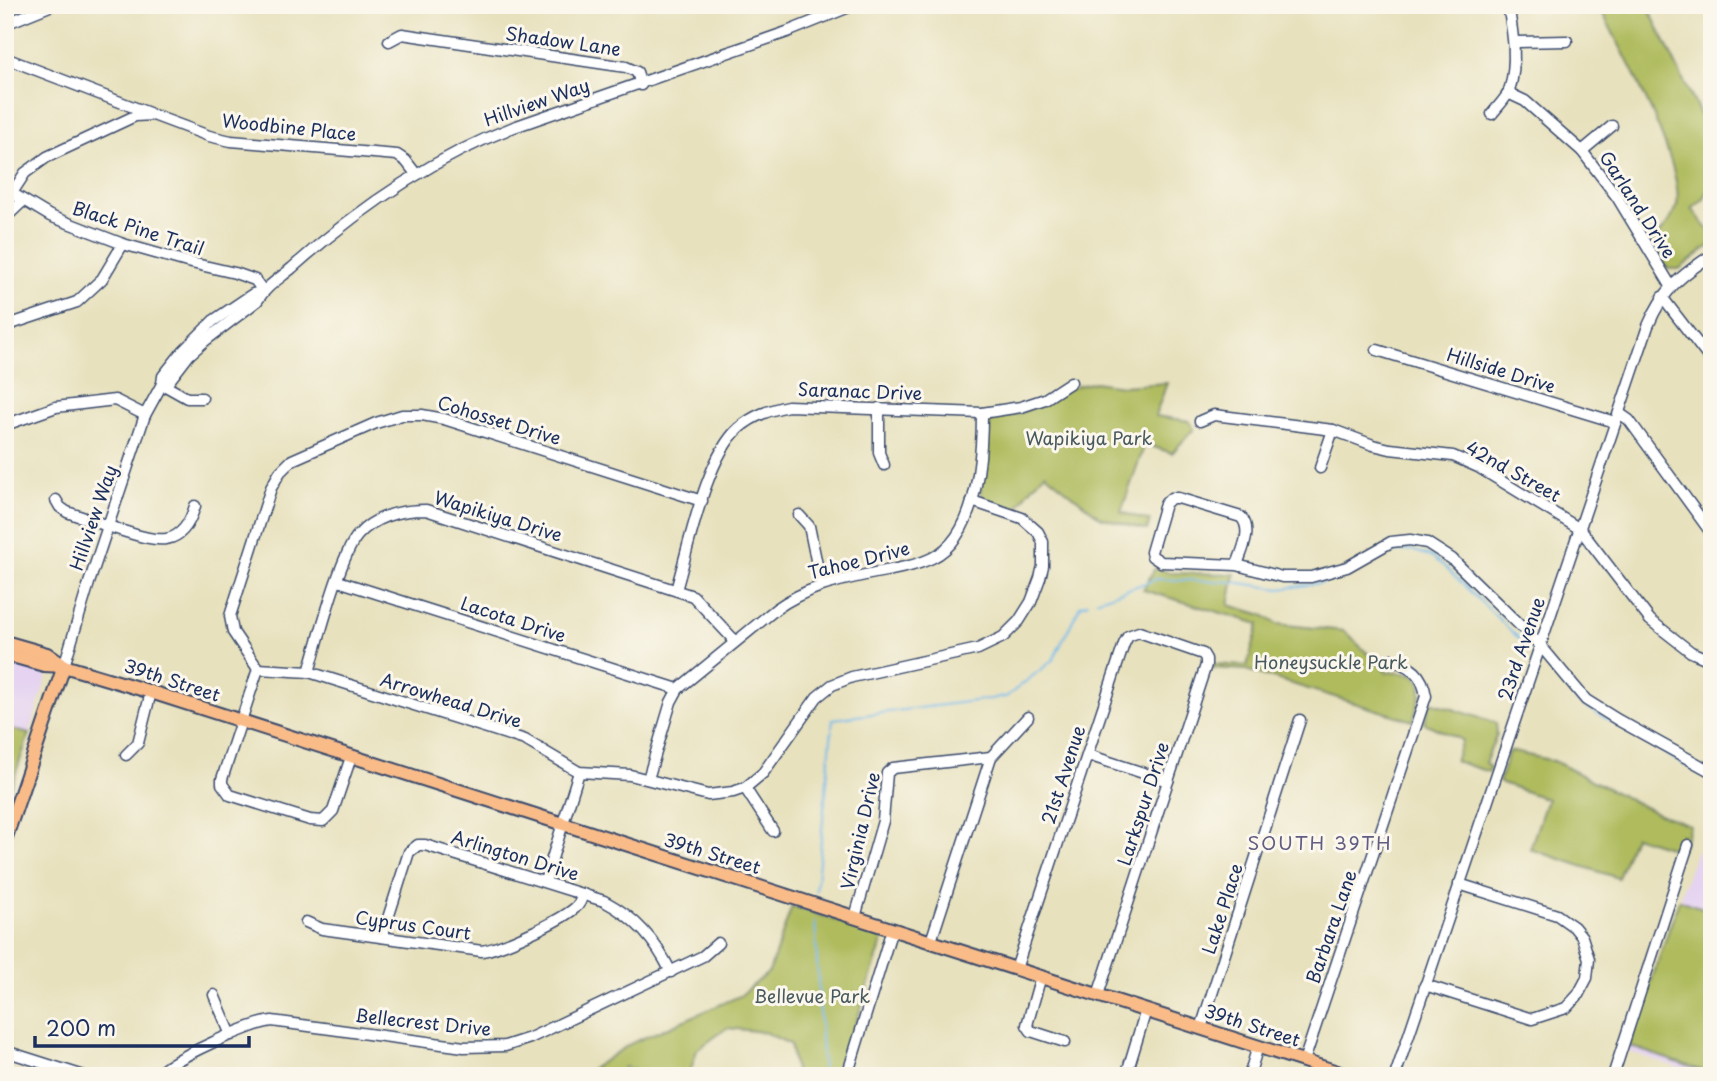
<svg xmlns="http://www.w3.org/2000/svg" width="1717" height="1081" viewBox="0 0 1717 1081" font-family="'Playpen Sans',sans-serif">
<rect width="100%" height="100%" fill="#fbf7ec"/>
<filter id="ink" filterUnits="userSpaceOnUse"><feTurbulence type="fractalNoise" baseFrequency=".0143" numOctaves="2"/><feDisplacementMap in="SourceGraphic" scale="14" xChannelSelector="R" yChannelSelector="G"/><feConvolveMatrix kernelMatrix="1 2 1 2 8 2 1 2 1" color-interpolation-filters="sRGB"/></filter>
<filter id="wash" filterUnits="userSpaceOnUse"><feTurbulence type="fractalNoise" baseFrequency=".00686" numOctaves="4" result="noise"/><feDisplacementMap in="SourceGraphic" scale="28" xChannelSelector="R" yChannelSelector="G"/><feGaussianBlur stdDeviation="1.57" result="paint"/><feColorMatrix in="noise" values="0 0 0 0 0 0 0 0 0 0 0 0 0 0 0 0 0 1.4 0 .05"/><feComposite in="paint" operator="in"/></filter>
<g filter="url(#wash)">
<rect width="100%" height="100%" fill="#e7e1bd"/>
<g fill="#e5d3f1">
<path d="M5 659 41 669 47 676 29 734 5 727Z"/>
<path d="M1696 851 1712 856V1076H1703L1627 1051Z"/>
</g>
<g fill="#afbb5d" stroke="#65755e" stroke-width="2">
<path d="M1598 5H1647L1712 139V181L1704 199 1692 209 1712 234V244L1679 269H1668L1651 244C1659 234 1672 220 1676 209 1689 170 1618 42 1598 5Z"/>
<path d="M1094 382 1123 386 1167 383 1155 416 1189 421 1194 429 1172 453 1145 444 1121 512 1150 521 1147 530 1100 517 1045 473 1028 492 1017 509C1008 506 986 503 981 494 979 491 987 428 988 417L1017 414 1045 403 1066 389Z"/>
<path d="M1155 568 1172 573 1235 574 1229 605 1263 615 1277 624 1344 631 1387 672 1413 674 1420 682 1421 693 1413 721 1246 670 1213 668V664L1247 666 1259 624 1143 590Z"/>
<path d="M1431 702 1496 723 1497 734 1485 763 1490 767 1489 772 1455 761 1462 740 1424 723Z"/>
<path d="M5 727 29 734 5 805Z"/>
<path d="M1509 751 1554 761 1654 812 1690 825 1681 851 1634 836 1618 878 1530 849 1547 799 1499 782Z"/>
<path d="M1679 900 1706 909 1712 917V1074L1629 1046Z"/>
<path d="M792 906 884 936 839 1076H796L790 1044 764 1032 727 1028 697 1050 689 1076H653L624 1067 621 1076H575L588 1071 632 1043 740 996 769 972Z"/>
</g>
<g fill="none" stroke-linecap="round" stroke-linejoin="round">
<g stroke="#74baeb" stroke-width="2">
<path d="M1096 600 1157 579 1234 582 1280 589 1321 583 1352 573 1387 553 1411 550 1433 557 1446 568 1530 649"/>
<path d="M1541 658 1578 702 1712 781"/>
<path d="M816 891 833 719 1006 697 1053 660 1080 606 1088 603"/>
<path d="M815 921 823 1076"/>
</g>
</g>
</g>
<g filter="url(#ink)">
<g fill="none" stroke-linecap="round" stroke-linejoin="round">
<defs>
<g id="minor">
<path d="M5 24 52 5"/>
<path d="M389 41 402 34 626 67 637 72 641 85"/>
<path d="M1515 42 1567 41"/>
<path d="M5 58 149 113"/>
<path d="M1508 93 1525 101 1582 151 1617 197 1671 286"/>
<path d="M1492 114C1497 107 1506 99 1509 91 1518 63 1513 33 1508 5"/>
<path d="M1582 151 1612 126"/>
<path d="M5 189 50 216 123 244 187 262 235 273 255 280 263 291"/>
<path d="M12 193 25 173 47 157 135 116 153 115 209 136 231 141 397 155 406 161 416 174"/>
<path d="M5 218 23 201"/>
<path d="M1662 297 1712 362"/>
<path d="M5 326 77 302 102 279 123 244"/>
<path d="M1377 350 1615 422"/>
<path d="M162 384 169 381 189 355 206 340 257 301C265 287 279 279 292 268 357 210 432 158 514 127L787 32 854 5"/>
<path d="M162 384 187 398H202"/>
<path d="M879 408V453L884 465"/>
<path d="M1619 413 1629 420 1712 534"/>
<path d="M1200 421 1214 415 1333 430 1373 445 1390 449 1453 456 1478 467 1580 529 1650 620 1691 652 1712 661"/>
<path d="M5 425 56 407 115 400 145 415"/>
<path d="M1320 468 1333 430"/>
<path d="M56 500 60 507 67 512C84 518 102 524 120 530 155 541 182 551 195 506"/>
<path d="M799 515 809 526 821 584"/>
<path d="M1237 565C1242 550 1253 530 1241 517L1178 498H1171L1165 504 1151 552 1152 556 1161 562 1237 565 1282 577H1311L1347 567 1391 542 1410 540 1427 543 1452 559 1540 645 1586 700 1618 720 1712 772"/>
<path d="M338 581 678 689"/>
<path d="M676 590C689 546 706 457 739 428 754 415 770 410 788 406L982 413 1021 407 1045 399 1071 382"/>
<path d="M64 666 89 583 145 415 162 384 163 376 183 351 213 321 253 294 263 291"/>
<path d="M258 669 309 672 525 740 579 772 630 775 708 795 733 792 745 788 763 773 817 697 832 685 852 677 978 649 1003 637 1019 621 1031 602 1040 578 1043 566V542L1038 532 1022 518 972 501"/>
<path d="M258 669 233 632 230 616 271 488 280 472 292 460 376 423 402 415H422L444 419 702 501"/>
<path d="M258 669 222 779V784L230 795 310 820 323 821 333 811 351 757"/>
<path d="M309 672C318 642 340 555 358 535 376 515 401 510 426 510L693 596 735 641"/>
<path d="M126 755 138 743 151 692"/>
<path d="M1088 755 1168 781"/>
<path d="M648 779 671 702 678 689 776 609C804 589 832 582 865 575 888 570 911 568 932 558 978 536 982 456 982 413"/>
<path d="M745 788 773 831"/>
<path d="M545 881 579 772"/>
<path d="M855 917 883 821 887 773 893 768 991 757"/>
<path d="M306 922 322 929 482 951C502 948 560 921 575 908 580 904 581 900 583 894"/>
<path d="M382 937 409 852 418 845H425L604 901C636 918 655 940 671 972"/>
<path d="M931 941 991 757 1028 717"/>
<path d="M1016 969 1124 644 1128 636 1139 632 1203 654 1206 659V665L1098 995"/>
<path d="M1041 976 1027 1025 1031 1031 1065 1042"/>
<path d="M1425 985 1532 1019 1566 1008 1578 995 1587 978 1589 959 1582 937 1574 927 1557 915 1459 884"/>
<path d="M214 995 231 1035"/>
<path d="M1201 1028 1300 720"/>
<path d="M5 1051 84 1076"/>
<path d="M1304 1061 1426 696C1422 672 1412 668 1391 659"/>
<path d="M157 1076C168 1060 252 1023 272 1021L464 1047 505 1046 530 1038 703 956 718 943"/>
<path d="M847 1076 892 929"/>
<path d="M1126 1076 1146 1010"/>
<path d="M1249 1076 1258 1046"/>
<path d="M1395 1076 1648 326C1663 290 1680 276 1712 255"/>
<path d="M1613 1076 1688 845"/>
</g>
<g id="major">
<path d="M5 642 47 654 64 666"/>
<path d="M5 654 44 665 64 666 151 692 1350 1076"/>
<path d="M5 840 64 666"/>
</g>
</defs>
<use href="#minor" stroke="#3a4a6c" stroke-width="13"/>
<use href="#major" stroke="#3a4a6c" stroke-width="16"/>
<use href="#minor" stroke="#fff" stroke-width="10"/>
<use href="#major" stroke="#f9bc89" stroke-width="12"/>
</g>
</g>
<g text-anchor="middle" stroke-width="6" stroke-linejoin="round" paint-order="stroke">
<g font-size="18" fill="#1b2f5e" stroke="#fbf7ec">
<text transform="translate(563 42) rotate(8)" y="6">Shadow Lane</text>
<text transform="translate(537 103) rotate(-19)" y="6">Hillview Way</text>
<text transform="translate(289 128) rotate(6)" y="6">Woodbine Place</text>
<text transform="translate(1637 205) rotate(57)" y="6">Garland Drive</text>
<text transform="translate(138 229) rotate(18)" y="6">Black Pine Trail</text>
<text transform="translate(1501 371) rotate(17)" y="6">Hillside Drive</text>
<text transform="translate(860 392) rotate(2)" y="6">Saranac Drive</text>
<text transform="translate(499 421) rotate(17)" y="6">Cohosset Drive</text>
<text transform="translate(1513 472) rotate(29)" y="6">42nd Street</text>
<text transform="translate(498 517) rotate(17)" y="6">Wapikiya Drive</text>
<text transform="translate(94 518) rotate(-71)" y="6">Hillview Way</text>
<text transform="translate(859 561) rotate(-14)" y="6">Tahoe Drive</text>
<text transform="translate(513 620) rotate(18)" y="6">Lacota Drive</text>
<text transform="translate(1522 649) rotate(-71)" y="6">23rd Avenue</text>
<text transform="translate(172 681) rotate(18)" y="6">39th Street</text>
<text transform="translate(451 701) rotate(17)" y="6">Arrowhead Drive</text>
<text transform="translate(1064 775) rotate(-72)" y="6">21st Avenue</text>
<text transform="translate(1144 804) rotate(-72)" y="6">Larkspur Drive</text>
<text transform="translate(861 831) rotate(-77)" y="6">Virginia Drive</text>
<text transform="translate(712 854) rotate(17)" y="6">39th Street</text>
<text transform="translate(515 856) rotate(17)" y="6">Arlington Drive</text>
<text transform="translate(1223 909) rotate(-72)" y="6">Lake Place</text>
<text transform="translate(413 926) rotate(8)" y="6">Cyprus Court</text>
<text transform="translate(1332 927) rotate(-71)" y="6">Barbara Lane</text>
<text transform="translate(423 1023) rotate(6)" y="6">Bellecrest Drive</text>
<text transform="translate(1252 1026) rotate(18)" y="6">39th Street</text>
</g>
<g font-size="18" fill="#47595e" stroke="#fbf7ec">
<text x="1089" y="445">Wapikiya Park</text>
<text x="1331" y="669">Honeysuckle Park</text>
<text x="812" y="1003">Bellevue Park</text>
</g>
<g font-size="19" letter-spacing="2" fill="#625d83" stroke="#fbf7ec">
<text x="1320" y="850">SOUTH 39TH</text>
</g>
</g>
<rect width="1717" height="1081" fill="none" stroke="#fbf7ec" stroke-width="28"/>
<path d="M35 1036v10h214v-10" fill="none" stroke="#1b2f5e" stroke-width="3.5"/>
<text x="46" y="1036" font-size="21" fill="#1b2f5e" stroke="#fbf7ec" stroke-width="5" paint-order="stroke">200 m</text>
</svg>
